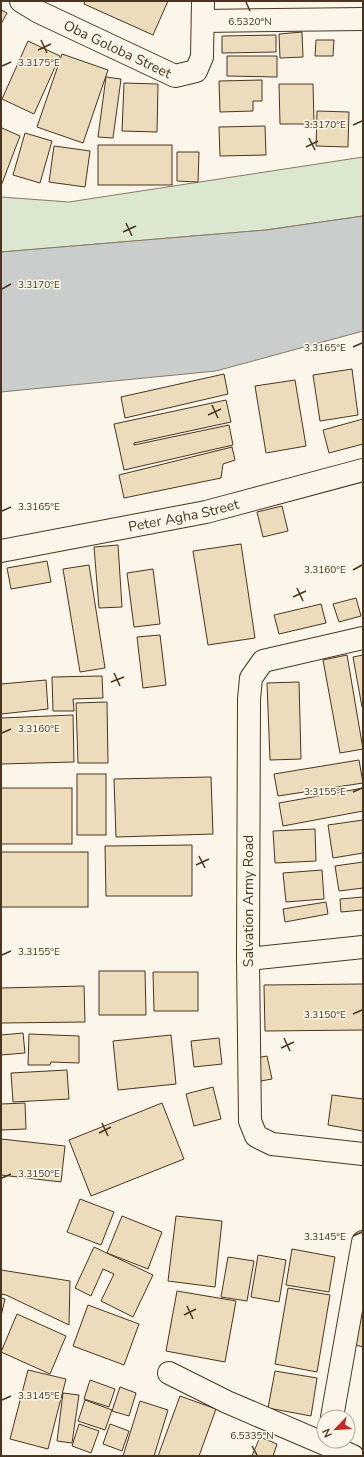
<svg xmlns="http://www.w3.org/2000/svg" width="364" height="1457" viewBox="0 0 364 1457" font-family="'Nunito Sans',sans-serif">
<rect width="100%" height="100%" fill="#fbf6e9"/>
<path fill="#dce7d0" stroke="#887966" d="M363 157V216L266 230 1 252V197L69 202Z"/>
<path fill="#c9cecd" stroke="#887966" d="M363 216V331L216 371 1 392V252L266 230Z"/>
<g fill="#ecdcbc" stroke="#4a3520">
<path d="M85 1H168L153 35 84 4Z"/>
<path d="M1 10 7 13 1 24Z"/>
<path d="M302 32 303 57 280 58 279 34Z"/>
<path d="M276 35V52L222 53V36Z"/>
<path d="M316 40H334L333 56H315Z"/>
<path d="M28 41 60 56 34 114 2 99Z"/>
<path d="M62 54 108 70 83 143 37 127Z"/>
<path d="M227 56H277V77L227 76Z"/>
<path d="M106 77 121 79 113 138 98 137Z"/>
<path d="M262 80V101H253V111L220 112 219 81Z"/>
<path d="M124 83 158 84 157 132 122 131Z"/>
<path d="M279 84H313L314 124H280Z"/>
<path d="M317 111 349 112 348 147 316 146Z"/>
<path d="M265 126 266 155 220 156 219 127Z"/>
<path d="M2 128 20 136 1 186V131Z"/>
<path d="M25 133 52 141 40 183 13 175Z"/>
<rect x="98" y="145" width="74" height="40"/>
<path d="M54 146 90 151 85 187 49 182Z"/>
<path d="M177 152H199L198 182 177 181Z"/>
<path d="M352 369 358 415 320 421 313 375Z"/>
<path d="M224 374 228 394 125 418 121 397Z"/>
<path d="M295 380 306 446 266 453 255 386Z"/>
<path d="M226 400 231 422 134 443V445L229 425 233 445 124 470 114 424Z"/>
<path d="M363 419V444L329 453 323 430Z"/>
<path d="M232 447 235 460 223 464 221 478 124 498 119 475Z"/>
<path d="M282 506 288 531 263 537 257 512Z"/>
<path d="M241 544 255 638 208 645 193 551Z"/>
<path d="M118 545 122 607 99 608 94 547Z"/>
<path d="M47 561 51 582 11 589 7 568Z"/>
<path d="M89 565 105 668 80 672 63 569Z"/>
<path d="M153 569 160 624 134 627 127 573Z"/>
<path d="M356 598 361 616 339 622 333 604Z"/>
<path d="M321 604 326 623 279 634 274 615Z"/>
<path d="M160 635 166 685 143 688 137 637Z"/>
<path d="M347 655 363 749 340 753 323 660Z"/>
<path d="M363 655V707H362L353 657Z"/>
<path d="M102 676 103 698 73 699 74 711H53L52 677Z"/>
<path d="M46 680 48 709 1 714V684Z"/>
<path d="M299 682 301 759 270 760 267 683Z"/>
<path d="M107 702 108 763H78L76 703Z"/>
<path d="M73 715 74 762 1 764V718Z"/>
<path d="M359 760 363 783 278 796 274 774Z"/>
<rect x="77" y="774" width="29" height="61"/>
<path d="M211 777 213 834 116 837 114 779Z"/>
<rect x="1" y="788" width="71" height="56"/>
<path d="M363 788V811L283 826 279 803Z"/>
<path d="M363 820V853L333 858 328 825Z"/>
<path d="M315 829 316 861 275 863 273 831Z"/>
<path d="M192 845V896H106L105 846Z"/>
<rect x="1" y="852" width="87" height="55"/>
<path d="M363 862V888L339 891 335 866Z"/>
<path d="M322 870 324 899 286 902 283 873Z"/>
<path d="M363 897V910L341 912 340 899Z"/>
<path d="M326 902 328 914 285 922 283 909Z"/>
<path d="M99 971H145L146 1015H99Z"/>
<path d="M153 972H198V1011H154Z"/>
<path d="M363 984V1030L265 1031 264 985Z"/>
<path d="M84 986 85 1022 1 1023V988Z"/>
<path d="M23 1033 25 1053 1 1055V1035Z"/>
<path d="M29 1034 79 1036V1063L51 1062 50 1065H28Z"/>
<path d="M171 1035 176 1084 118 1090 113 1041Z"/>
<path d="M219 1038 222 1064 194 1067 191 1041Z"/>
<path d="M267 1056 272 1079 261 1081 256 1058Z"/>
<path d="M67 1070 69 1099 13 1102 11 1073Z"/>
<path d="M213 1087 221 1119 194 1126 186 1094Z"/>
<path d="M332 1095 363 1099V1131L328 1125Z"/>
<path d="M25 1103 26 1129 1 1130V1104Z"/>
<path d="M162 1103 184 1159 91 1196 69 1140Z"/>
<path d="M1 1139 65 1146 61 1182 1 1175Z"/>
<path d="M80 1199 114 1212 101 1245 67 1232Z"/>
<path d="M122 1216 162 1232 148 1269 107 1253Z"/>
<path d="M176 1216 222 1221 215 1287 168 1281Z"/>
<path d="M94 1247 153 1275 133 1317 101 1301 114 1274 103 1269 91 1296 75 1288Z"/>
<path d="M292 1249 335 1257 329 1292 286 1285Z"/>
<path d="M258 1255 286 1260 279 1302 251 1297Z"/>
<path d="M228 1257 254 1261 247 1301 221 1297Z"/>
<path d="M1 1270 70 1281 69 1325 6 1295 1 1294Z"/>
<path d="M288 1288 330 1295 317 1372 275 1364Z"/>
<path d="M177 1291 236 1301 225 1362 166 1351Z"/>
<path d="M1 1298 5 1299 1 1316Z"/>
<path d="M363 1301V1347L349 1343Z"/>
<path d="M88 1305 139 1324 124 1365 73 1346Z"/>
<path d="M17 1314 66 1336 50 1374 1 1352Z"/>
<path d="M28 1370 66 1379 48 1449 10 1439Z"/>
<path d="M275 1371 317 1378 311 1416 268 1408Z"/>
<path d="M90 1380 115 1389 109 1407 84 1399Z"/>
<path d="M120 1387 136 1393 129 1416 112 1411Z"/>
<path d="M63 1393 79 1395 72 1443 57 1441Z"/>
<path d="M180 1396 216 1409 199 1456H158Z"/>
<path d="M85 1400 112 1410 105 1430 78 1421Z"/>
<path d="M140 1401 168 1410 154 1456H123Z"/>
<path d="M79 1424 99 1431 91 1453 72 1446Z"/>
<path d="M110 1424 129 1431 122 1451 103 1444Z"/>
<path d="M260 1437 277 1444 273 1456H252Z"/>
</g>
<g fill="none" stroke-linecap="round" stroke-linejoin="round">
<defs>
<g id="street">
<path id="s1" d="M21 1 39 12 175 76 196 71 202 57 203 1"/>
<path d="M203 21 363 19"/>
<path id="s2" d="M1 551 206 512 363 470"/>
<path d="M363 638 263 661 251 678 249 699 248 959 250 1121 256 1136 272 1144 363 1154"/>
<path d="M248 959 363 947"/>
<path d="M169 1373 227 1402 353 1456"/>
<path d="M332 1417 363 1242"/>
</g>
</defs>
<use href="#street" stroke="#4a3520" stroke-width="24"/>
<use href="#street" stroke="#fbf6e9" stroke-width="22"/>
</g>
<path fill="none" stroke="#4a3520" stroke-width="1.5" d="M246 2 250 11M41 40 47 53M38 50 51 44M2 66 11 62M353 125 362 121M309 138 315 150M306 147 318 141M126 223 132 236M123 232 136 226M2 289 11 284M353 347 362 343M212 405 218 418M208 415 221 409M2 511 11 507M353 570 362 565M297 588 303 601M293 597 306 591M114 673 120 686M111 682 124 677M2 733 11 729M353 792 362 788M199 856 205 868M196 865 209 859M2 955 11 951M353 1014 362 1010M284 1038 290 1051M281 1048 294 1042M102 1123 108 1136M99 1133 111 1127M2 1178 11 1174M353 1236 362 1232M187 1306 193 1319M184 1315 196 1309M2 1400 11 1396M252 1446 257 1455"/>
<g text-anchor="middle" stroke-width="3" stroke-linejoin="round" paint-order="stroke">
<g font-size="14" fill="#4a3520" stroke="#fbf6e9">
<text dy="5" stroke="none"><textPath href="#s1" startOffset="108">Oba Goloba Street</textPath></text>
<text dy="5" stroke="none"><textPath href="#s2" startOffset="186">Peter Agha Street</textPath></text>
<text transform="translate(248 901) rotate(-90)" y="5">Salvation Army Road</text>
</g>
</g>
<g font-size="10" text-anchor="middle" fill="#4a3520" stroke="#fbf6e9" stroke-width="3" stroke-linejoin="round" paint-order="stroke">
<text x="250" y="25">6.5320°N</text>
<text x="39" y="66">3.3175°E</text>
<text x="325" y="128">3.3170°E</text>
<text x="39" y="288">3.3170°E</text>
<text x="325" y="351">3.3165°E</text>
<text x="39" y="510">3.3165°E</text>
<text x="325" y="573">3.3160°E</text>
<text x="39" y="732">3.3160°E</text>
<text x="325" y="795">3.3155°E</text>
<text x="39" y="955">3.3155°E</text>
<text x="325" y="1018">3.3150°E</text>
<text x="39" y="1177">3.3150°E</text>
<text x="325" y="1240">3.3145°E</text>
<text x="39" y="1399">3.3145°E</text>
<text x="252" y="1439">6.5335°N</text>
</g>
<rect width="364" height="1457" fill="none" stroke="#4a3520" stroke-width="4"/>
<g transform="translate(336 1429) rotate(245)"><circle r="19" fill="#fbf6e9" stroke="#b4a999"/>
<path d="M0-3L7 15L0 10L-7 15Z" fill="#c62828"/>
<text y="-6" font-size="11" font-weight="bold" text-anchor="middle" fill="#4a3520">N</text>
</g>
</svg>
